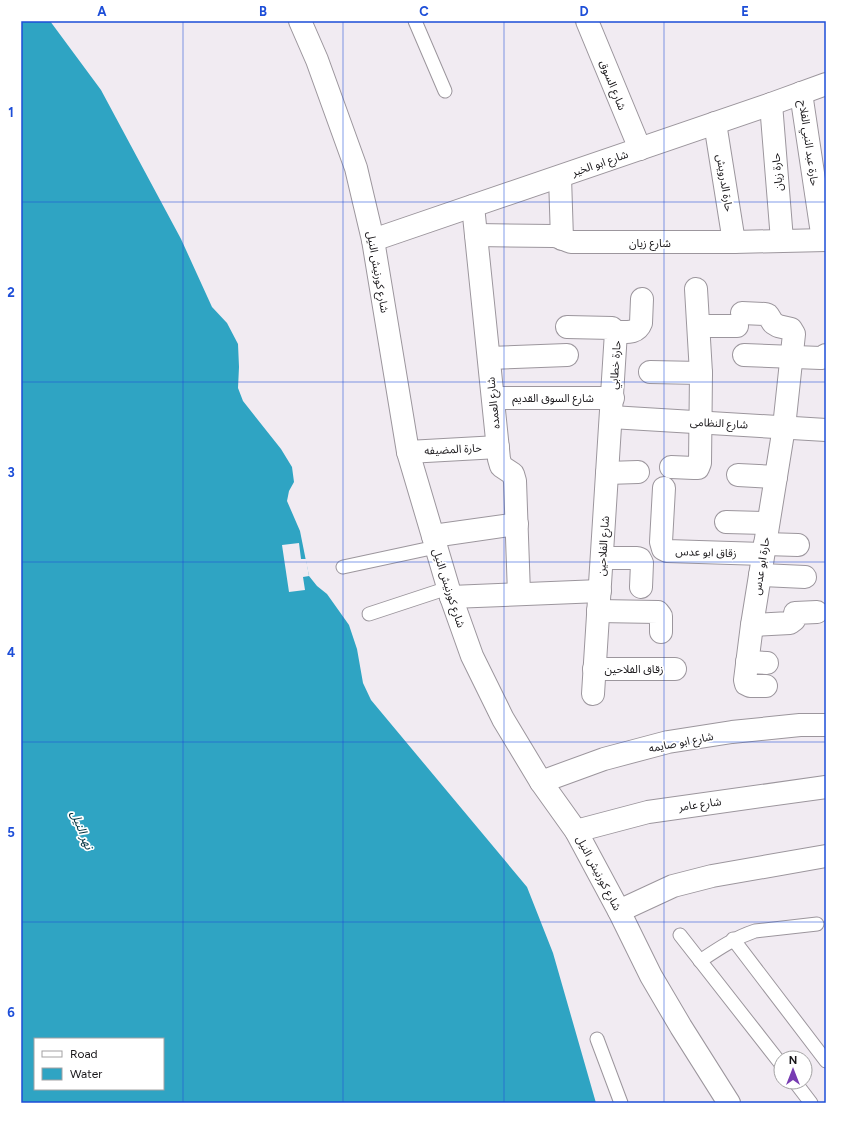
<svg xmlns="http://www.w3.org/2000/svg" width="847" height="1124" viewBox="0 0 847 1124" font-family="Figtree,'Noto Sans Arabic',sans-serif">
<rect width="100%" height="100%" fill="#f1ebf2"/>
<path fill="#2fa4c3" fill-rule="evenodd" d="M21 21H50L101 90 181 239 212 307 227 323 238 344 239 367 238 388 243 401 281 449 292 467 294 482 289 491 287 501 300 531 309 576 317 586 327 594 349 625 357 649 363 683 371 700 527 887 553 953 596 1103H21ZM35 1039H163V1089H35Z"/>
<path fill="#f1ebf2" d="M299 543 301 559H306L309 576 303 577 305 590 289 592 282 545Z"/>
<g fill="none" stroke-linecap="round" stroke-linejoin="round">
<defs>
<g id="lane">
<path d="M415 21 445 91"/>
<path d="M343 567 436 547"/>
<path d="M369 614 448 588"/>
<path d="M680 935 781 1064"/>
<path d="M733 939 826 1061"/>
<path d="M700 961C718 949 734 938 755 931L817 924"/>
<path d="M597 1039 621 1103"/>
<path d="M795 1082 811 1103"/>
</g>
<g id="street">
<path d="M300 21 317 60 356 168 373 240 408 452 451 597 472 656 503 719 541 782 576 831 619 911 651 976 681 1027 729 1103"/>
<path d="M587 21 640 149"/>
<path d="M801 93 823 240"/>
<path d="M771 104 782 240"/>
<path d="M715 123 734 242"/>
<path d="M560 177 562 239"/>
<path d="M473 206 499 459 501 466 513 474 515 481 519 594"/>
<path d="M476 235 553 236C560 236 564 240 571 242H734L826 240"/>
<path d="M373 240 771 104 826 84"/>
<path d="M742 313 765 314 768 315 773 323 778 326 791 329 794 334 784 427 752 625 745 680 746 684 750 686H766"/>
<path d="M699 326H737"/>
<path d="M567 327 612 328 616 332 593 694"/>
<path d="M616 332C626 332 637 334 641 323L642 299"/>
<path d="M744 355 821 358 825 357 826 355"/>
<path d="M489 358 567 355"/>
<path d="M650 372 701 373"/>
<path d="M493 398H613"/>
<path d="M611 417 826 430"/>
<path d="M408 452 498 447"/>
<path d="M671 467 694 468H698L700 463 701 373 696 289"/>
<path d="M607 473 638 472"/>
<path d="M738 475 776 477"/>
<path d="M664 488 661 542 663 549 667 551 763 554"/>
<path d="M726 522 768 523"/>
<path d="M433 536 517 524"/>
<path d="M765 544 798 545"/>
<path d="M602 558H637L640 559 642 563 641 587"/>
<path d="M760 575 805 577"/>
<path d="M451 597 600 591"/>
<path d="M598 611 658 612 661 616V632"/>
<path d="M752 625 790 623 794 620 795 613 817 612"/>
<path d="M747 662 767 663"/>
<path d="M594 669H675"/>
<path d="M541 782 604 759 668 742 732 732 800 725H826"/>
<path d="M576 831 648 812 826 787"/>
<path d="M619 911 673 886 712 876 826 856"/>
</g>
</defs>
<use href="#lane" stroke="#9c969d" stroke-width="15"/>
<use href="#street" stroke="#9c969d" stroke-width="24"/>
<use href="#lane" stroke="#fff" stroke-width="13"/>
<use href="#street" stroke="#fff" stroke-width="22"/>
</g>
<path fill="none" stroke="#1d4ed8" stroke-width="1" stroke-opacity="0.55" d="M183 21V1103M343 21V1103M504 21V1103M664 21V1103M21 202H826M21 382H826M21 562H826M21 742H826M21 922H826"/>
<g text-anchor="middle" stroke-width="3.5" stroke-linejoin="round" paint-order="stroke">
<g font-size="11" fill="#181619" stroke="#fff">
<text transform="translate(613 85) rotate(68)" y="4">شارع السوق</text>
<text transform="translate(809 143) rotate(82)" y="4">حارة عبد النبي الفلاح</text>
<text transform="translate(600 163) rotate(-19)" y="4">شارع ابو الخير</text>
<text transform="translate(777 172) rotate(-95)" y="4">حارة زيان</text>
<text transform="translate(725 183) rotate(81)" y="4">حارة الدرويش</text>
<text x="650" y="247">شارع زيان</text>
<text transform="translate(378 272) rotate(80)" y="4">شارع كورنيش النيل</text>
<text transform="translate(615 365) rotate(-86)" y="4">حارة خطابي</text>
<text x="553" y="402">شارع السوق القديم</text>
<text transform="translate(493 403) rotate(-96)" y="4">شارع العمده</text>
<text transform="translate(719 423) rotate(3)" y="4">شارع النظامى</text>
<text transform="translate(453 449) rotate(-3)" y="4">حارة المضيفه</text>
<text transform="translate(603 546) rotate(-86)" y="4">شارع الفلاحين</text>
<text transform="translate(706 552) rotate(2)" y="4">زقاق ابو عدس</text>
<text transform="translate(761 566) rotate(-81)" y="4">حارة ابو عدس</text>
<text transform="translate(449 588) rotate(72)" y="4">شارع كورنيش النيل</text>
<text x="634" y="673">زقاق الفلاحين</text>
<text transform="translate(681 742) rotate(-11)" y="4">شارع ابو صايمه</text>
<text transform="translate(700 804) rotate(-8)" y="4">شارع عامر</text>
<text transform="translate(599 873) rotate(62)" y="4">شارع كورنيش النيل</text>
</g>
<g font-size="12" font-style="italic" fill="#003240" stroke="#fff">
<text transform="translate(82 830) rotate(68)" y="4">نهر النيل</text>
</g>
</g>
<rect width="847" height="1124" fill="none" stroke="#ffffff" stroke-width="44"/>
<rect x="34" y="1038" width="130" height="52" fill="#ffffff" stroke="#a3a2a3"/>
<rect x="42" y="1051" width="20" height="6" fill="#ffffff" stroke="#a3a2a3"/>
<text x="70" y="1058" font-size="12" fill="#181619">Road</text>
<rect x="42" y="1068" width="20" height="12" fill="#2fa4c3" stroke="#a3a2a3"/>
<text x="70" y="1078" font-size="12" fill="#181619">Water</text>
<g transform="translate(793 1070)"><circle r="19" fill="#ffffff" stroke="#a3a2a3"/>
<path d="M0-3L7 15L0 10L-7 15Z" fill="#773cb2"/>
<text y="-6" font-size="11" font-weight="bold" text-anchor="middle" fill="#181619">N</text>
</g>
<rect x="22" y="22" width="803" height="1080" fill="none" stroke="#1d4ed8" stroke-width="1.5"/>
<g font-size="13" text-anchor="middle" font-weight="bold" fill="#1d4ed8">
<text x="102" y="16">A</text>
<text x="263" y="16">B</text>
<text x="424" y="16">C</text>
<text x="584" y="16">D</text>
<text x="745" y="16">E</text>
<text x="11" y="117">1</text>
<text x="11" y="297">2</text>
<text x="11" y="477">3</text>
<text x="11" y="657">4</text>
<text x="11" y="837">5</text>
<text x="11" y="1017">6</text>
</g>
</svg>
